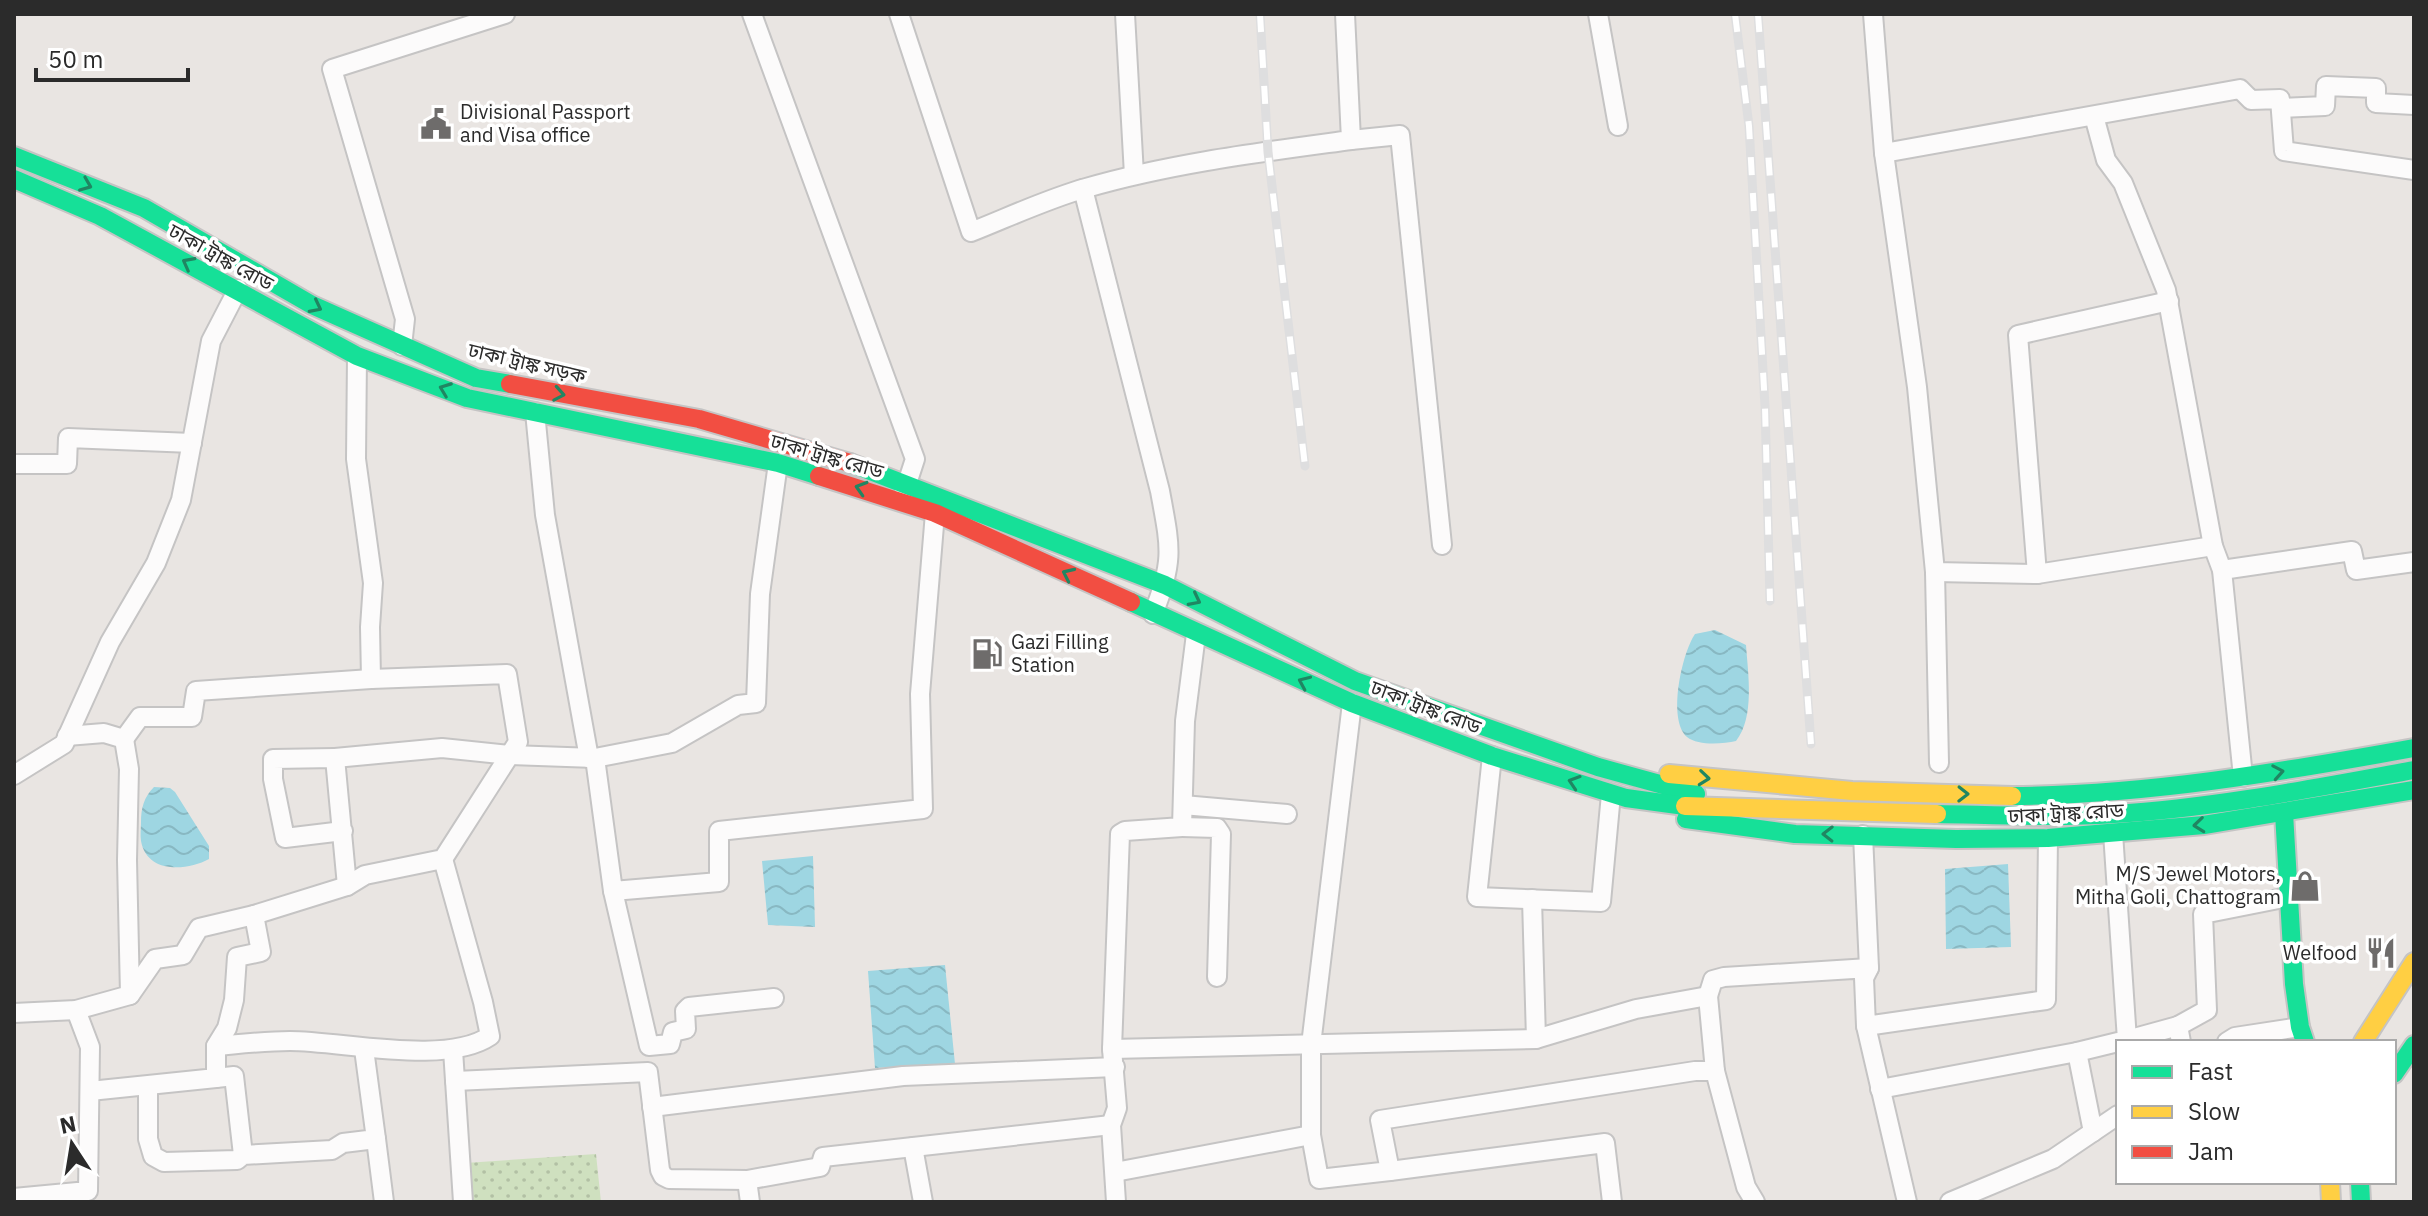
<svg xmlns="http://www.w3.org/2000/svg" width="2428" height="1216" viewBox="0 0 2428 1216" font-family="'IBM Plex Sans','Noto Sans Bengali',sans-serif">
<defs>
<pattern id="grass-dots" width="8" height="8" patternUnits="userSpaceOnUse" patternTransform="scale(2)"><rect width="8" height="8" fill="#cfe0bf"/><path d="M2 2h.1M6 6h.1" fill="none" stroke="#b2c0a4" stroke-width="1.8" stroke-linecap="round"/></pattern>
<pattern id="water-waves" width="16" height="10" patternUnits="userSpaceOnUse" patternTransform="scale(2)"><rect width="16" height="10" fill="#9ed6e2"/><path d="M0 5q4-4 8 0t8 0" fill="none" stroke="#88b8c2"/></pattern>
</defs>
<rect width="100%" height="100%" fill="#e9e5e2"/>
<path fill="url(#grass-dots)" d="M596 1154 601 1202H469L465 1163Z"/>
<g fill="url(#water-waves)">
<path d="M1715 630 1746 645C1748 674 1755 717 1736 741 1723 744 1698 746 1687 737 1667 719 1682 653 1695 634Z"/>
<path d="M154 787 170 788 175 792 209 846V859C187 871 147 874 141 841 140 835 141 828 141 822 141 808 144 797 154 787Z"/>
<path d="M813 856 815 927 768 925 762 861Z"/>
<path d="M2008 864 2011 947 1946 949 1945 869Z"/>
<path d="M945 965 955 1064 875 1068 868 971Z"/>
</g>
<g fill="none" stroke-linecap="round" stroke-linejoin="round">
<defs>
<g id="street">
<path d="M752 14 915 459 903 496"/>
<path d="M899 14 971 232C1009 217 1047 199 1086 188 1172 163 1263 152 1351 140L1345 14"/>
<path d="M1125 14 1134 175"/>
<path d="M1598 14 1618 126"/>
<path d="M1873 14 1884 153"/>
<path d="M2281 108 2325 106 2326 86 2376 88V103L2414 105"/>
<path d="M2094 116 2106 160 2123 183 2166 290 2213 546 2222 570 2243 777"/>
<path d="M1351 140 1400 135 1442 545"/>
<path d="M1083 189 1160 491C1170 546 1175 560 1153 614"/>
<path d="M402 346 405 319 332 69 505 14"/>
<path d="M357 356 356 459 373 583 370 627 371 679"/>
<path d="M535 412 545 515 589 758"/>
<path d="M14 464H67L68 438 192 443"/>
<path d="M2213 546 2037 574 1935 572 1917 387 1884 153 2240 89 2251 100 2280 99 2284 151 2414 170"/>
<path d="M2222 570 2352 551 2356 570 2414 562"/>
<path d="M1935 572 1939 763"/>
<path d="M2037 574 2018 335 2169 301"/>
<path d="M124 739 140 717H192L196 691 371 679 507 674 518 742 443 859 365 875 347 886 254 915 199 928 183 955 155 959 130 995"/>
<path d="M1492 756 1477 897 1601 902 1611 794"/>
<path d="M335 758 442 748 510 755 595 758 672 743 738 705 756 703 760 594 778 463"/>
<path d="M595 758 613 891 719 882V831L923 809 920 694 935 513"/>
<path d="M14 775 64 744 110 642 156 563 181 500 211 341 238 289"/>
<path d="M1183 805 1287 814"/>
<path d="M1182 827 1217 828 1221 834 1217 977"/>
<path d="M343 831 285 838 273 779V759L335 758 347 886"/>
<path d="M2113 833 2127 1040 2120 1042"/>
<path d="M1863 835 1869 968"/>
<path d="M613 891 649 1046 670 1044 673 1032 686 1029 685 1011 689 1007 774 998"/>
<path d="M1532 899 1536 1039"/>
<path d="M1708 996 1713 980 1724 977 1869 968 1864 978 1866 1026 2046 1000 2048 838"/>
<path d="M14 1013 76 1010 130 995 127 860 129 769 124 739 104 733 67 736"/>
<path d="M1866 1026 1907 1202"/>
<path d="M2127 1040 2178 1026"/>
<path d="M2181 1042 2178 1026 2207 1010 2203 914 2288 897"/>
<path d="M2227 1042 2235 1037 2300 1027"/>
<path d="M216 1046C240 1044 265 1041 290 1041 342 1041 446 1066 490 1036L483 1002 443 859"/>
<path d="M1112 1049 1536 1039 1636 1009 1708 996 1715 1071"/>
<path d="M453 1050 463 1202"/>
<path d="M216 1078 234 1076 243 1155"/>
<path d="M455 1081 648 1072 660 1170 663 1176 669 1179 747 1180 820 1167 823 1157 1111 1125"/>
<path d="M148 1087V1139L153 1156 164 1162 237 1160 243 1155 332 1150 343 1143 376 1139 364 1049"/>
<path d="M1880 1089 2077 1052"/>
<path d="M90 1091 216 1078V1046L227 1028 234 1000 237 957 261 952 254 915"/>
<path d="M652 1107 903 1076 1115 1067"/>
<path d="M2093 1132 2077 1052 2118 1042"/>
<path d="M1311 1135V1045L1352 703"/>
<path d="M376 1139 384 1202"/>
<path d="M913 1147 923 1202"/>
<path d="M1390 1171 1605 1143 1612 1202"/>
<path d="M1115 1172 1311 1135 1319 1179 1390 1171 1380 1120 1695 1071H1715L1746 1187 1755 1202"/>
<path d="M747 1180 750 1202"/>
<path d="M14 1198 88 1191 90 1047 76 1010"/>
<path d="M1116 1202 1111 1125 1117 1108 1112 1049 1120 834 1125 831 1182 827 1185 721 1196 634"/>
<path d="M1950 1202 2053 1159 2118 1115"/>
</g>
<g id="fast">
<path d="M14 156 144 208 312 305 476 378 510 384"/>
<path d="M14 179 100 216 357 356 467 398 778 463 819 476"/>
<path d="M850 463 1165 585 1355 681 1598 767 1696 794"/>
<path d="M1131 602 1352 703 1492 756 1626 798 1685 806"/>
<path d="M2012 796C2148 795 2281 772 2414 748"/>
<path d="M2284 813 2294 984 2300 1027 2305 1042"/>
<path d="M1937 814C1996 815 2055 818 2114 814 2214 808 2315 788 2414 770"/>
<path d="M1686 819 1795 834 1956 839 2048 838 2204 825 2414 790"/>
<path d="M2394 1074 2414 1045"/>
<path d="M2360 1182 2361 1202"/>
</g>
<g id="slow">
<path d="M1669 774 1852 791 2012 796"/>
<path d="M1685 806 1937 814"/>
<path d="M2363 1042 2414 962"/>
<path d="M2330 1182 2331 1202"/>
</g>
<g id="jam">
<path d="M510 384 699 419 850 463"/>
<path d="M819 476 935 513 1131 602"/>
</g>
</defs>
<use href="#street" stroke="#c5c4c4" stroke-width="22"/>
<use href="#fast" stroke="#c5c4c4" stroke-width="22"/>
<use href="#slow" stroke="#c5c4c4" stroke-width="22"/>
<use href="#jam" stroke="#c5c4c4" stroke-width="22"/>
<use href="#street" stroke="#fcfbfb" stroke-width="18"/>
<use href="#fast" stroke="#16e098" stroke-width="18"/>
<use href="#slow" stroke="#ffcf43" stroke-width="18"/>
<use href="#jam" stroke="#f24e42" stroke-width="18"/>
<defs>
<g id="rail">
<path d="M1260 14 1268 152 1305 466"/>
<path d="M1735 14 1749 126 1765 406 1770 601"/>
<path d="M1758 14 1811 744"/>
</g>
</defs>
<use href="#rail" stroke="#dededf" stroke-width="9"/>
<use href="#rail" stroke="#fff" stroke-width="6" stroke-dasharray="18" stroke-linecap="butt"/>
</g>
<defs><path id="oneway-chevron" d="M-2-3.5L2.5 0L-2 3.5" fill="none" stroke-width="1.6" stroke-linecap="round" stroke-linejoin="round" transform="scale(2)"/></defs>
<g stroke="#208662">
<use href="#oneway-chevron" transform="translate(86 185) rotate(22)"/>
<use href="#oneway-chevron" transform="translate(188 263) rotate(-152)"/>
<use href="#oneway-chevron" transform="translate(316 307) rotate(27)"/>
<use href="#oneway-chevron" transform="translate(445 389) rotate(-159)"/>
<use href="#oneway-chevron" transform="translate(559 394) rotate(10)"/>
<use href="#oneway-chevron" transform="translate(861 488) rotate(-163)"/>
<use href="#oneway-chevron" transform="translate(1068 574) rotate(-155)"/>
<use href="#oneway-chevron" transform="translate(1195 600) rotate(27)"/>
<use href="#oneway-chevron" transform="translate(1304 682) rotate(-156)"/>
<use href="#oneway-chevron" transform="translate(2278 772) rotate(-10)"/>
<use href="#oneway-chevron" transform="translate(1704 778) rotate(6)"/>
<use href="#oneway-chevron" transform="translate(1574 782) rotate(-162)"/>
<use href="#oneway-chevron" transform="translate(1963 794) rotate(1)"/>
<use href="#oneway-chevron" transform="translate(2199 825) rotate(174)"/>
<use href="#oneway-chevron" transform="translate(1828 834) rotate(-179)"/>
</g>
<defs>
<symbol id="civic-bare" viewBox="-9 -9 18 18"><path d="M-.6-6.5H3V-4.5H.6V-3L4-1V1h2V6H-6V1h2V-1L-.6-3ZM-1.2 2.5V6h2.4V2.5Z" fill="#6e6c6b" stroke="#fff" stroke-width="2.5" paint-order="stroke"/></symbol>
<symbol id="fuel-bare" viewBox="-9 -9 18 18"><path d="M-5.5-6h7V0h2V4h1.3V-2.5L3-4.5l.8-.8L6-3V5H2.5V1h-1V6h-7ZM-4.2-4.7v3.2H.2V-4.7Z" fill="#6e6c6b" stroke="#fff" stroke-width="2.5" paint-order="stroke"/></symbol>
<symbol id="shop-bare" viewBox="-9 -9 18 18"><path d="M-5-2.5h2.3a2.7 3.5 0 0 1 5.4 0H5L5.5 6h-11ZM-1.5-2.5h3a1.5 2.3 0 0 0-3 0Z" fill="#6e6c6b" stroke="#fff" stroke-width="2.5" paint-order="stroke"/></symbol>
<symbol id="restaurant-bare" viewBox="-9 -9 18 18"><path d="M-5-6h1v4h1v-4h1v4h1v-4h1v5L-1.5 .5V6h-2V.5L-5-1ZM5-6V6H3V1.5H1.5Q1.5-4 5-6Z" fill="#6e6c6b" stroke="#fff" stroke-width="2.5" paint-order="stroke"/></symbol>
</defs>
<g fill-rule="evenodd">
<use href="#civic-bare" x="414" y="102" width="44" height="44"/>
<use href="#fuel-bare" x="965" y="632" width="44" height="44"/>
<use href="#shop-bare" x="2283" y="864" width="44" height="44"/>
<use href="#restaurant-bare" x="2359" y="931" width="44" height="44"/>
</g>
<g text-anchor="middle" stroke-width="7" stroke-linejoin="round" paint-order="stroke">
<g font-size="20" fill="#2b2b2b" stroke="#fff" text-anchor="start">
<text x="460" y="119">Divisional Passport<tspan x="460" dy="23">and Visa office</tspan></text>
<text x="1011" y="649">Gazi Filling<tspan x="1011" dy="23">Station</tspan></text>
<text x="2281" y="881" text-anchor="end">M/S Jewel Motors,<tspan x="2281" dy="23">Mitha Goli, Chattogram</tspan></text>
<text x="2357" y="960" text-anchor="end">Welfood</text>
</g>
<g font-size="20" fill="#2b2b2b" stroke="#fff">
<text transform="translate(221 257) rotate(29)" y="7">ঢাকা ট্রাঙ্ক রোড</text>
<text transform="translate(527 363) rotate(13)" y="7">ঢাকা ট্রাঙ্ক সড়ক</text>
<text transform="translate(827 456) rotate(16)" y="7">ঢাকা ট্রাঙ্ক রোড</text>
<text transform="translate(1426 707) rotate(21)" y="7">ঢাকা ট্রাঙ্ক রোড</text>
<text transform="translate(2066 813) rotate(-3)" y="7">ঢাকা ট্রাঙ্ক রোড</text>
</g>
</g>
<rect width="2428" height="1216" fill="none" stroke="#2b2b2b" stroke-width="32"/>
<rect x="2116" y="1040" width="280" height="144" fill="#ffffff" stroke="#aaaaaa" stroke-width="2"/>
<rect x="2132" y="1066" width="40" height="12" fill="#16e098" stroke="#aaaaaa" stroke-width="2"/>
<text x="2188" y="1080" font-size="24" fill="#2b2b2b">Fast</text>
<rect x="2132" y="1106" width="40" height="12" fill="#ffcf43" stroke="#aaaaaa" stroke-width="2"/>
<text x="2188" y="1120" font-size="24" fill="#2b2b2b">Slow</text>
<rect x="2132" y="1146" width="40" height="12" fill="#f24e42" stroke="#aaaaaa" stroke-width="2"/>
<text x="2188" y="1160" font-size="24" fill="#2b2b2b">Jam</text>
<g transform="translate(72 1144) rotate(348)" stroke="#ffffff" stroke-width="6" paint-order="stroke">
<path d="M0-6L14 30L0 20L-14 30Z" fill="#2b2b2b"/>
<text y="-12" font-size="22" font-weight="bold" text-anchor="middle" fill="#2b2b2b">N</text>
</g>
<path d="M36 68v12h152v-12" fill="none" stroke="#2b2b2b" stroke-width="4"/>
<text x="48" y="68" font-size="24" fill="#2b2b2b" stroke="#ffffff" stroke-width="6" paint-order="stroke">50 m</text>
</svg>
